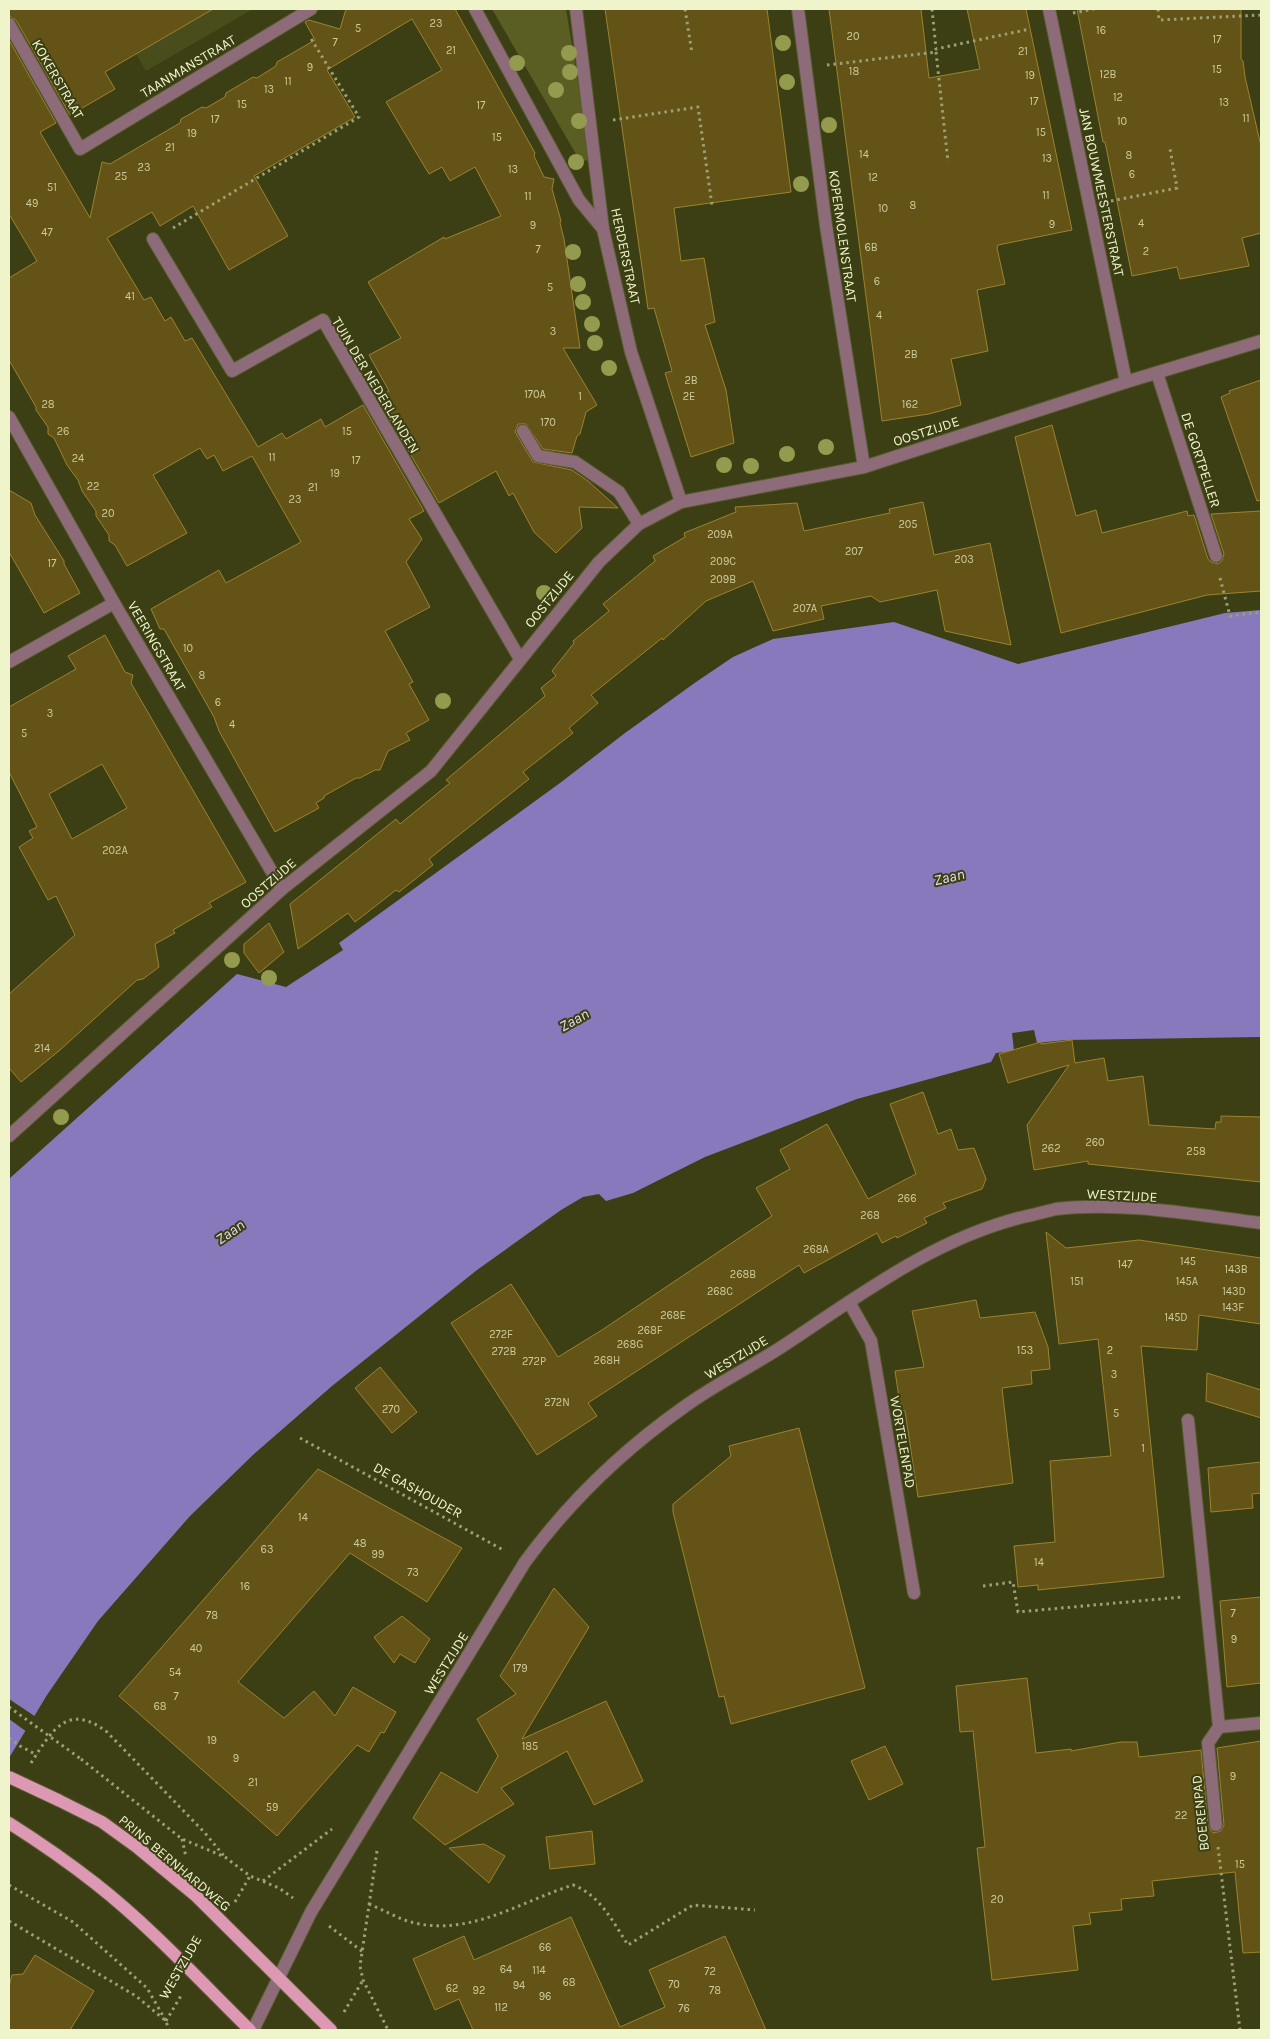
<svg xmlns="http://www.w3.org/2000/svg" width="1270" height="2039" viewBox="0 0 1270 2039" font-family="Karla,sans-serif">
<rect width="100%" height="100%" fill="#3c3f14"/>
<path fill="#494d1c" d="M109 9H253L146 71Z"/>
<path fill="#5a5e23" d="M492 9H566L591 160 580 161Z"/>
<path fill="#8779bc" d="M1261 610V1037L1066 1040 1037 1043 1034 1030 1012 1033 1014 1051 996 1053 991 1062 857 1099 705 1157 633 1193 606 1201 599 1194 583 1197 561 1210 477 1270 332 1386 254 1454 190 1516 98 1621 47 1695 9 1758V1179L237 974 286 987 343 950 339 943 560 783 625 733 696 682 733 657 773 639 894 622 1018 664 1225 613Z"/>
<path fill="#3c3f14" d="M9 1699 36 1717 27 1732 9 1719Z"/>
<g fill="#645316" stroke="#9b8330" fill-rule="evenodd">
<path d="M9 9H213L105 72 115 89 70 115 16 20 9 16Z"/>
<path d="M346 9H455L535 153 534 156 544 177 554 179 552 189 561 221 560 223 564 239 580 348H563L597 405 586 412 580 434 577 436 572 453 543 449 526 424H518L515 432 533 462 572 470 588 481 618 508 579 507 582 528 556 553 534 532 513 493 509 496 496 471 439 503 377 397 389 391 369 355 401 338 368 282 444 237 445 239 501 216 475 167 450 181 442 167 429 174 386 102 442 70 412 19 327 70 355 117 254 176 288 236 229 270 193 206 160 226 152 212 107 238 144 300 151 297 165 321 171 317 185 341 192 338 258 447 282 433 286 439 321 419 325 427 363 405 424 511 409 519 422 539 406 562 430 607 385 631 413 682 409 684 429 720 406 733 410 740 388 751 380 770H375L360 778H356L324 796V798L316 803 319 808 275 832 219 731 214 717 164 629H160L151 609 219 570 226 583 301 542 252 456 223 471 214 455 207 459 200 448 153 475 187 533 127 566 115 545 109 541V535L96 516V511L82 491 78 480 67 465 54 438 48 434V427L36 410V407L9 360V278L37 261 9 214V40L56 123 40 132 90 218 102 162 110 164 180 123 181 119 190 114 202 107 206 108 225 97 226 93 253 77 257 78 276 66 277 62 315 40 305 22 309 20 340 29Z"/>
<path d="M605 9H767L791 192 674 208 681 261 704 258 715 322 705 325 726 390 734 443 691 457 665 373 672 371 654 308 648 309Z"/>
<path d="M829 9H921L929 78 980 69 967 9H1026L1072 230 998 245 997 248 1005 284 977 290 988 351 951 359 961 405 929 414 882 421Z"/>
<path d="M1077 9H1241V59L1243 61 1245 77 1261 146V233L1242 238 1249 266 1180 279 1177 267 1132 276 1105 142H1103Z"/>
<path d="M1261 380V500L1257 501 1221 397 1230 393 1229 391Z"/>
<path d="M1052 425 1076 516 1096 510 1102 533 1187 511 1188 516 1194 515 1208 559 1211 562 1218 564 1222 561 1224 554 1211 514 1261 511V591L1207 595 1061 633 1015 437Z"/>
<path d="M9 490 31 503 35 515 64 561V564L80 593 44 613 9 552Z"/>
<path d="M923 502 934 555 990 543 1011 645 945 631 937 590 880 602 871 596 821 606 824 619 773 631 753 581 706 601 663 640 662 638 591 695 598 703 569 728 573 733 523 772 529 779 429 859 433 865 399 892 396 890 355 922 348 913 298 949 290 904 396 819 400 824 450 783 446 780 545 696 541 688 556 676 552 671 574 643 573 641 609 611 603 604 655 561 653 556 685 537 684 533 736 512 735 507 797 503 804 531 890 513 889 509Z"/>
<path d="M105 635 125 672 133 675 131 683 246 882 209 903 212 907 173 930 175 933 155 944 159 967 143 979 137 980 60 1050 21 1082 9 1068V994L75 935 56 896 48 900 19 847 33 838 29 831 37 827 9 772V707L76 669 68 656ZM102 764 127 808 72 839 49 794Z"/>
<path d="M269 923 284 952 259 973 244 953V944Z"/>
<path d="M1072 1040 1075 1063 1104 1058 1108 1081 1143 1076 1149 1125 1215 1129 1216 1122H1221V1116L1261 1117V1182L1088 1164V1161L1034 1170 1027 1125 1069 1065 1008 1083 999 1054 1041 1042V1044Z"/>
<path d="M923 1092 938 1134 951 1129 958 1150 974 1148 986 1179 982 1189 943 1203 946 1208 924 1218 927 1223 897 1238 896 1236 882 1243 877 1233 804 1273 799 1265 588 1403 597 1416 537 1455 451 1323 511 1284 558 1357 602 1330 772 1216 756 1188 790 1169 780 1150 827 1124 868 1199 916 1174 890 1104Z"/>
<path d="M1046 1232 1066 1248 1139 1240 1261 1258V1324L1199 1315 1197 1350 1141 1346 1164 1577 1038 1590V1585L1018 1587 1014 1546 1055 1542 1050 1461 1111 1456 1098 1339 1059 1344Z"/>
<path d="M976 1300 980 1318 1035 1312 1048 1347 1050 1369 1031 1371 1032 1384 1002 1388 1013 1483 918 1497 905 1411H901L895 1371 924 1367 912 1311Z"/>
<path d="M380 1367 417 1412 392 1433 355 1388Z"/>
<path d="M1207 1373 1261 1390V1418L1206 1401Z"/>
<path d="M799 1428 865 1688 731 1724 724 1696 719 1697 673 1512V1504L731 1456 729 1446Z"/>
<path d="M1261 1462V1493L1252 1494 1253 1508 1211 1512 1208 1468Z"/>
<path d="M318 1469 462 1548 427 1602 350 1553 238 1682 284 1718 314 1691 335 1716 353 1687 396 1712 384 1733 381 1732 369 1752 357 1745 277 1836 119 1696Z"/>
<path d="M554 1588 589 1627 522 1739 606 1701 643 1781 594 1805 567 1751 501 1788 514 1804 445 1845 413 1818 441 1772 477 1793 498 1756 477 1719 516 1694 500 1676Z"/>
<path d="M1261 1597V1683L1227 1687 1220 1601Z"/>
<path d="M402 1616 430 1639 415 1663 400 1654 394 1663 374 1637Z"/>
<path d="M1027 1678 1036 1753 1071 1749V1751L1121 1742H1137L1139 1757 1201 1750 1208 1826 1213 1833 1221 1831 1224 1825 1217 1748 1261 1741V1952L1243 1953 1235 1872 1152 1881 1154 1896 1121 1899 1122 1910 1089 1913 1091 1924 1073 1926 1078 1970 992 1980 977 1848 985 1847 973 1731 960 1732 956 1686Z"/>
<path d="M885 1746 903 1784 869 1800 851 1761Z"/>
<path d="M592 1831 595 1864 550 1869 546 1837Z"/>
<path d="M484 1844 505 1856 489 1883 449 1848Z"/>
<path d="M571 1917 620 2027 665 2007 649 1970 725 1936 766 2030H473L459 1999 435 2010 413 1959 464 1936 474 1960Z"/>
<path d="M35 1955 94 1991 70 2030H9V1986L12 1975 23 1974Z"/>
</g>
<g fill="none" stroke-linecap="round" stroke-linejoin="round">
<defs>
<g id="minor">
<path d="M475 9 579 200 603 229"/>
<path d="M576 9 603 229 631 352 681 502"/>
<path d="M798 9 826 226 864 467"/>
<path d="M1049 9 1126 382"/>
<path d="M9 24 80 149 311 9"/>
<path d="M153 239 232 371 323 320 520 659"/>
<path d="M1157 373 1216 556"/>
<path d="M9 417 114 603 282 889"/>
<path d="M523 431 538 456 575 462 619 492 639 524"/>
<path d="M9 662 114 603"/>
<path d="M9 1136 282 889 431 771 599 562 639 524 681 502 864 467 1126 382 1261 341"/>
<path d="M849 1302 871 1341 914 1593"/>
<path d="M1188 1420 1219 1727 1208 1743 1216 1825"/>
<path d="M1219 1727 1261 1723"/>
<path d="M253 2030 311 1912 525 1562C569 1502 623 1450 684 1407 717 1383 753 1366 786 1344 863 1293 937 1237 1027 1216 1037 1214 1047 1211 1056 1209 1121 1201 1196 1215 1261 1223"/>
</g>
<g id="major">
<path d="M58 1800 102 1822 138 1848 195 1895 331 2030"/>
<path d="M9 1823C39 1842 68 1862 96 1884 152 1928 200 1981 250 2030"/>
</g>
</defs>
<use href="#minor" stroke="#595c31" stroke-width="14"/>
<use href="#major" stroke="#595c31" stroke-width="14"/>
<g stroke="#9ca076" stroke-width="3" stroke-dasharray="2.5 4" stroke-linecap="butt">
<path d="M685 9 692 53"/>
<path d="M932 9 936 49 1030 29"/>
<path d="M1158 9 1159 20 1261 15"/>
<path d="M1073 13 1094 9"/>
<path d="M936 52 948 162"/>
<path d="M827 65 936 52"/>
<path d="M613 120 698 107 712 205"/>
<path d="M1111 201 1177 188 1170 149"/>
<path d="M173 228 359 117 310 37"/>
<path d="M1220 578 1230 616 1261 612"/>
<path d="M300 1438 505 1551"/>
<path d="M983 1586 1013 1582 1018 1612 1182 1597"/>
<path d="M9 1738 20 1746 37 1755"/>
<path d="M81 1759 182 1839 225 1857 250 1876 279 1888 293 1898"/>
<path d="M31 1763C52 1730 68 1702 107 1732L205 1833 224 1856"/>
<path d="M182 1839 186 1857"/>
<path d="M1218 1847 1240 2030"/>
<path d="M377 1851 360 1966 363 1980 388 2030"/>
<path d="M263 1881 332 1829"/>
<path d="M9 1885 73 1922 147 1988 166 2021"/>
<path d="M235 1902 250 1876"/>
<path d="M369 1904C384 1910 400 1920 415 1923 471 1936 522 1901 573 1885 600 1895 613 1922 628 1945L693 1905 755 1910"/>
<path d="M9 1921 136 1996 166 2021 169 2030"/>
<path d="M329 1926 363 1952"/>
<path d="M344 2012 363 1980"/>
<path d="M166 2021 182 1994"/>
</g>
<use href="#minor" stroke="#8d6b79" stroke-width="12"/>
<use href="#major" stroke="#dd98b4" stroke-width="12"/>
<defs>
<path id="major-bridge" d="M9 1777 58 1800"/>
</defs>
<use href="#major-bridge" stroke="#595c31" stroke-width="14" stroke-linecap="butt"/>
<path stroke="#9ca076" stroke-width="3" stroke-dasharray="2.5 4" stroke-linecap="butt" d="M9 1707 81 1759"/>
<use href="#major-bridge" stroke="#dd98b4" stroke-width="12"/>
</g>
<g fill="#959b4e">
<circle cx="783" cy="43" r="8"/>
<circle cx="569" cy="53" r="8"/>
<circle cx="517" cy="63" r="8"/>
<circle cx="570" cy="72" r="8"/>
<circle cx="787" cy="82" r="8"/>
<circle cx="556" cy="90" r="8"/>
<circle cx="579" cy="121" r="8"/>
<circle cx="829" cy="125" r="8"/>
<circle cx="576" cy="162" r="8"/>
<circle cx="801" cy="184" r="8"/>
<circle cx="573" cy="252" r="8"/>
<circle cx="578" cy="284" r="8"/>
<circle cx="583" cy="302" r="8"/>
<circle cx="592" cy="324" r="8"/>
<circle cx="595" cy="343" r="8"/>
<circle cx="609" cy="368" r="8"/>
<circle cx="826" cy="447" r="8"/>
<circle cx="787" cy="454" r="8"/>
<circle cx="724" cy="465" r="8"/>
<circle cx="751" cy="466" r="8"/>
<circle cx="544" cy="593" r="8"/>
<circle cx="443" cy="701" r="8"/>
<circle cx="232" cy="960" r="8"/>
<circle cx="269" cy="978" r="8"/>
<circle cx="61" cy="1117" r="8"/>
</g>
<g text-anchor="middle" stroke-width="4" stroke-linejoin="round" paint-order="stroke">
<g font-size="11" fill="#cccc9e">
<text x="436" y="27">23</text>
<text x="358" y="32">5</text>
<text x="1101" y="34">16</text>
<text x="853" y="40">20</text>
<text x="1217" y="43">17</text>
<text x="335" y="46">7</text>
<text x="451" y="54">21</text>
<text x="1023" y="55">21</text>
<text x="310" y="71">9</text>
<text x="1217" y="73">15</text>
<text x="854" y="75">18</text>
<text x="1108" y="78">12B</text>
<text x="1030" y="79">19</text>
<text x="288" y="85">11</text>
<text x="269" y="93">13</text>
<text x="1118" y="101">12</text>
<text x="1034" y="105">17</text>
<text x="1224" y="106">13</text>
<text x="242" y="108">15</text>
<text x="481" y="109">17</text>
<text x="1246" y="122">11</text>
<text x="215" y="123">17</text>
<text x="1122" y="125">10</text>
<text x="1041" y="136">15</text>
<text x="192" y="137">19</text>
<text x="497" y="141">15</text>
<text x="170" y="151">21</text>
<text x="864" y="158">14</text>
<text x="1129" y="159">8</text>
<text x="1047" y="162">13</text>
<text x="144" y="171">23</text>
<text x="513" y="173">13</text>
<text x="1132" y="178">6</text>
<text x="121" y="180">25</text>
<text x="873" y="181">12</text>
<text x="52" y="191">51</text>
<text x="1046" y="199">11</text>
<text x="528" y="200">11</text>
<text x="32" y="207">49</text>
<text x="913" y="209">8</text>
<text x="883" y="212">10</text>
<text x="1141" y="227">4</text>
<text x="1052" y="228">9</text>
<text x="533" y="229">9</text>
<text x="47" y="236">47</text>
<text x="871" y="251">6B</text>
<text x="538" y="253">7</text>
<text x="1146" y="255">2</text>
<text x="877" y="285">6</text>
<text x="550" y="291">5</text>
<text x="130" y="300">41</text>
<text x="879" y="319">4</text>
<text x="553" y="335">3</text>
<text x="911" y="358">2B</text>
<text x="691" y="384">2B</text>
<text x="535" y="398">170A</text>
<text x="580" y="400">1</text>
<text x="689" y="400">2E</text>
<text x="48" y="408">28</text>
<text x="910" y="408">162</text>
<text x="548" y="426">170</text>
<text x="63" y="435">26</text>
<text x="347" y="435">15</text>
<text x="272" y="461">11</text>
<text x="78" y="462">24</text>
<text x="356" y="464">17</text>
<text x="335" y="477">19</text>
<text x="93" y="490">22</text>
<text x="313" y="491">21</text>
<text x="295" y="503">23</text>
<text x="108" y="517">20</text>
<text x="908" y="528">205</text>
<text x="720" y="538">209A</text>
<text x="854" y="555">207</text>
<text x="964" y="563">203</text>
<text x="723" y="565">209C</text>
<text x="52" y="567">17</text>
<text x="723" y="583">209B</text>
<text x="805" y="612">207A</text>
<text x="188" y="652">10</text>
<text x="202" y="679">8</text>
<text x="218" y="706">6</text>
<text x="50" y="717">3</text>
<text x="232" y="728">4</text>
<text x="24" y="737">5</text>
<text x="115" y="854">202A</text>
<text x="42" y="1052">214</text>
<text x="1095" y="1146">260</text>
<text x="1051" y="1152">262</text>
<text x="1196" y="1155">258</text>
<text x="907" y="1202">266</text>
<text x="870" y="1219">268</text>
<text x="816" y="1253">268A</text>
<text x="1188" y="1265">145</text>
<text x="1125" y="1268">147</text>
<text x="1236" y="1273">143B</text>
<text x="743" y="1278">268B</text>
<text x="1077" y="1285">151</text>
<text x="1187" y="1285">145A</text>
<text x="720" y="1295">268C</text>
<text x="1234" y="1295">143D</text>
<text x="1233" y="1311">143F</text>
<text x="673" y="1319">268E</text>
<text x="1176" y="1321">145D</text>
<text x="650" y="1334">268F</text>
<text x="501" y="1338">272F</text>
<text x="630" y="1348">268G</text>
<text x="1025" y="1354">153</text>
<text x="1110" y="1354">2</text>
<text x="504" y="1355">272B</text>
<text x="607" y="1364">268H</text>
<text x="534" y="1365">272P</text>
<text x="1114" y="1378">3</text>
<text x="557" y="1406">272N</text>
<text x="391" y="1413">270</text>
<text x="1116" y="1417">5</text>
<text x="1143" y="1452">1</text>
<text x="303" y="1521">14</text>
<text x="360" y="1547">48</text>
<text x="267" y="1553">63</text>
<text x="378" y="1558">99</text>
<text x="1039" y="1566">14</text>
<text x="413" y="1576">73</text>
<text x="245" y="1590">16</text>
<text x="1233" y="1617">7</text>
<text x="212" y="1619">78</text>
<text x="1234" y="1643">9</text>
<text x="196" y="1652">40</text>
<text x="520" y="1672">179</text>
<text x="175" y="1676">54</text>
<text x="176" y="1700">7</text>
<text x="160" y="1710">68</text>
<text x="212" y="1744">19</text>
<text x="530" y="1750">185</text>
<text x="236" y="1762">9</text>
<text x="1233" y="1780">9</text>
<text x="253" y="1786">21</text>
<text x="272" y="1811">59</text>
<text x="1181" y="1819">22</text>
<text x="1240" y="1868">15</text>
<text x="997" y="1903">20</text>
<text x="545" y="1951">66</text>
<text x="506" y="1973">64</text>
<text x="539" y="1974">114</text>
<text x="710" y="1975">72</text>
<text x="569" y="1986">68</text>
<text x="674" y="1988">70</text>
<text x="519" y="1989">94</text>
<text x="452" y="1992">62</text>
<text x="479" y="1994">92</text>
<text x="715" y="1994">78</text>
<text x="545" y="2000">96</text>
<text x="501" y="2011">112</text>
<text x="684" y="2012">76</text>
</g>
<g font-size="14" fill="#eff4cb" stroke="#3c3f14">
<text transform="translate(188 66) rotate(-31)" y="5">TAANMANSTRAAT</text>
<text transform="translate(58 79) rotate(60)" y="5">KOKERSTRAAT</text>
<text transform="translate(1102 192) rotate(78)" y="5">JAN BOUWMEESTERSTRAAT</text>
<text transform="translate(843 236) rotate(82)" y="5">KOPERMOLENSTRAAT</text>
<text transform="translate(626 256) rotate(78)" y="5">HERDERSTRAAT</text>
<text transform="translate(376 385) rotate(59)" y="5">TUIN DER NEDERLANDEN</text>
<text transform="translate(926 431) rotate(-18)" y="5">OOSTZIJDE</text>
<text transform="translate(1201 460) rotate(72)" y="5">DE GORTPELLER</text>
<text transform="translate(549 599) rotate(-51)" y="5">OOSTZIJDE</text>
<text transform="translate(157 646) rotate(60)" y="5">VEERINGSTRAAT</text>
<text transform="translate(268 883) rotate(-41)" y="5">OOSTZIJDE</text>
<text transform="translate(1122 1195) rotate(3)" y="5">WESTZIJDE</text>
<text transform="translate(736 1357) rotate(-31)" y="5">WESTZIJDE</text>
<text transform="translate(903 1442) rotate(80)" y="5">WORTELENPAD</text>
<text transform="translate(418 1490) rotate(29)" y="5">DE GASHOUDER</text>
<text transform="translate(446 1663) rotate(-58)" y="5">WESTZIJDE</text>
<text transform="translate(1200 1813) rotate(-96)" y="5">BOERENPAD</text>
<text transform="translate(175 1863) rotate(40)" y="5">PRINS BERNHARDWEG</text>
<text transform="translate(180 1967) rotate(-60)" y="5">WESTZIJDE</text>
</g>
<g font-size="15" font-style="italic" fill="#e2dff2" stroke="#3c3f14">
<text transform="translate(949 877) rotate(-13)" y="5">Zaan</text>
<text transform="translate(574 1020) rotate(-29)" y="5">Zaan</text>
<text transform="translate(230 1232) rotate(-35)" y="5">Zaan</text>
</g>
</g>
<rect width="1270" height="2039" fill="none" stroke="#eff4cb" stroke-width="20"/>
</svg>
